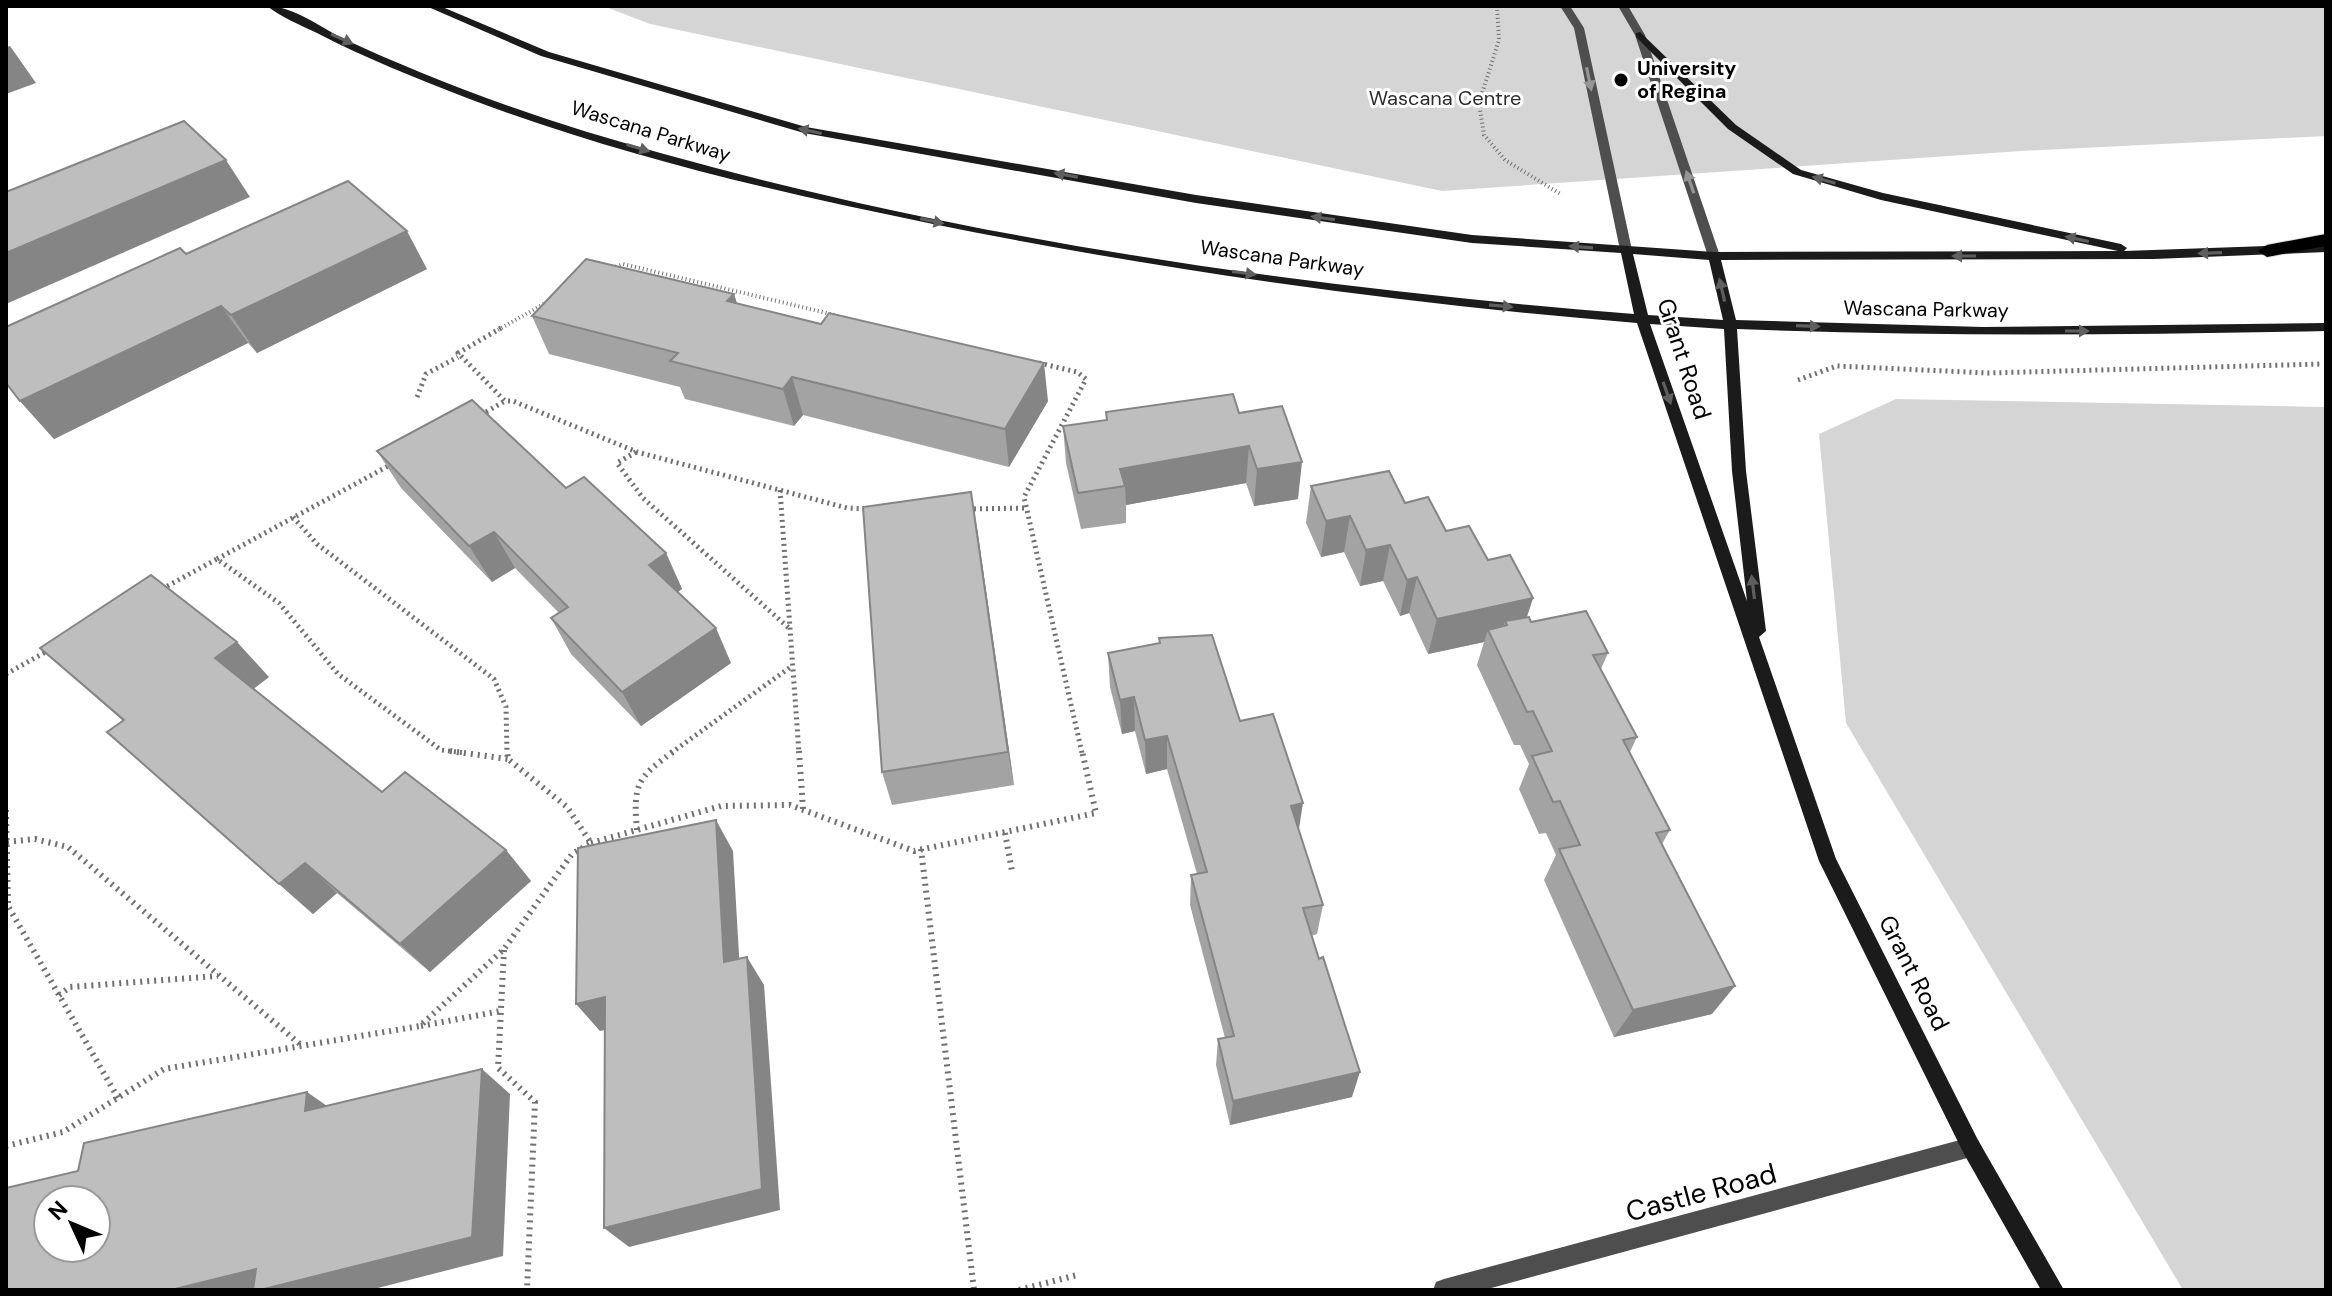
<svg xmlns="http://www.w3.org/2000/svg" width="2332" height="1296" viewBox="0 0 2332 1296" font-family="'DM Sans',sans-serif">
<rect width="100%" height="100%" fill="#fff"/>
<g fill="#d5d5d5">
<path d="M603 6H2326V136L2021 151 1442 191 650 24Z"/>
<path d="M1896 399 2326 407V1290H2183L1846 723 1819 434Z"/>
</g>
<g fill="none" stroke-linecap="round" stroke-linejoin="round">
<defs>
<path id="highway" d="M2326 234V246L2267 257 2258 251 2267 245Z"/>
</defs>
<use href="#highway" stroke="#dbdbdb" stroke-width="2"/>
<g stroke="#707070" stroke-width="4" stroke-dasharray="1 3" stroke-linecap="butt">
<path d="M1497 6 1499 40 1479 103 1484 135 1505 160 1562 195"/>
<path d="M612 268 623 264 835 315"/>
<path d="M498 330 547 302"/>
</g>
<g stroke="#707070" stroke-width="5" stroke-dasharray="2 4" stroke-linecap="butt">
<path d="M501 328 458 353 505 401H513L637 452 847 508 866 509"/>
<path d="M1039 363 1077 372 1086 379 1024 497 1082 753"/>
<path d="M1798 380 1837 366 1988 373 2322 364"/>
<path d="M417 397 426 374 458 357"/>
<path d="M481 415 505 401"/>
<path d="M636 452 617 463 643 498 790 629"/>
<path d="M780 490 799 753"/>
<path d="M968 509 1027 508"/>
<path d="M293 517 317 544 494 679 506 707 507 753"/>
<path d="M217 559 392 464"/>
<path d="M162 589 217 559 279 603 338 674 441 750 465 753"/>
<path d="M6 674 51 649"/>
<path d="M671 753 792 666"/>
</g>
<g stroke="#707070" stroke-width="6" stroke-dasharray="2 5" stroke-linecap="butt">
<path d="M450 751 508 759"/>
<path d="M799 751 803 809"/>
<path d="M6 810 8 906 118 1098"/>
<path d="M637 830C633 784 637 778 674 751"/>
<path d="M1005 833 1012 871"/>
<path d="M7 842 35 839 68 847 301 1045"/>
<path d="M591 843 721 806 790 805 914 851 1096 813 1082 751"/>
<path d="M921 849 974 1290"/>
<path d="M504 950 498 1068 535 1102 527 1290"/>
<path d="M59 995 70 987 218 976"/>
<path d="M421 1026 501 1011"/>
<path d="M6 1146 63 1132 164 1069 420 1026 504 949 572 854 591 843 567 807 508 759 507 751"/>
<path d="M1019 1290 1077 1275"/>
</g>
<g fill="#4e4e4e" fill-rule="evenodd">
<path d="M1560 6H1570L1584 28 1632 250 1630 253H1622L1620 250 1574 28Z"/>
<path d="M1618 6H1628L1645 35 1720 256 1718 259H1710L1708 256 1635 35Z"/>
<path d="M1971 1137 1978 1140 1981 1147 1978 1154 1971 1157 1484 1290H1433L1436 1282 1444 1279Z"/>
</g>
<path fill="#1b1b1b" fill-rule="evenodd" d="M267 6C293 6 320 27 344 39 369 51 396 62 422 73 500 105 582 132 664 154 980 242 1308 288 1634 314L1621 253 1472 243 1196 203 804 133 541 56 426 6H440L549 52 806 127 1196 195 1472 235 1714 252 2118 251 1881 200 1793 174 1728 129 1636 37V33L1640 32 1736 125 1801 170 1883 193 2121 244 2127 248 2124 251 2326 244V252L2154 259 1721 260 1736 320 1983 327 2326 323V331C2130 335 1933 337 1737 329L1746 471 1766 631 1759 637 1836 859 1978 1140 2064 1290H2041L1964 1154 1819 861 1637 323C1400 304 1166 271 933 224 775 192 617 155 467 98 416 78 365 58 317 33 300 25 281 17 267 6ZM1633 254 1709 260 1723 320 1648 315ZM1650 324 1724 329 1732 471 1747 601Z"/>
<use href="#highway" fill="#000" fill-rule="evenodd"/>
</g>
<g fill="#a3a3a3">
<path d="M186 254 427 269 257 353 248 343 54 439 20 401Z"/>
<path d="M734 294 737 304 1048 401 1009 467 803 415 794 426 685 399 680 387 549 354 532 316Z"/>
<path d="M1106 412 1239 413 1298 499 1254 506 1246 483 1126 505V523L1081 529 1066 463 1063 426 1106 420Z"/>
<path d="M377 451 566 488 666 553 682 589 678 592 731 663 641 726 571 654 551 618 559 613 515 568 492 582 401 488Z"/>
<path d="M1311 486 1405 503 1488 560 1533 598 1527 617 1531 622 1608 653 1601 669 1637 737 1630 752 1670 830 1662 844 1712 1014 1614 1037 1544 880 1556 855 1546 833 1539 834 1519 789 1529 764 1520 745H1514L1477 665 1484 642 1428 654 1409 613 1400 616 1383 581 1360 586 1344 552 1321 557 1306 523Z"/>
<path d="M977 528 1014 785 892 805 882 772Z"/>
<path d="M1159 638 1240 721 1299 830 1323 905 1317 934 1311 936 1352 1097 1230 1125 1216 1065 1218 1039 1225 1038 1190 905 1191 875 1197 874 1167 769 1146 774 1135 731 1122 734 1110 687 1108 653 1159 643Z"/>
<path d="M40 648 269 677 253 689 382 792 506 850 531 881 430 972 337 893 313 914 107 732 123 721Z"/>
</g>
<g fill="#858585">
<path d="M10 46 36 83 6 94V47Z"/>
<path d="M226 160 250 197 6 304V253Z"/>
<path d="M407 231 427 269 257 353 231 315Z"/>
<path d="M734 294 746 332 727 301Z"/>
<path d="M221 306 248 343 54 439 20 401Z"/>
<path d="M1044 363 1048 401 1009 467 1005 429Z"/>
<path d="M792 377 803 415 794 426 783 389Z"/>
<path d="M1249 446 1246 483 1126 505 1125 486 1120 469Z"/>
<path d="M1302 462 1298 499 1254 506 1257 469Z"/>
<path d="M971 492 977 528 1014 785 1008 752Z"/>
<path d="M1350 516 1344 552 1321 557 1326 521Z"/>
<path d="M494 532 515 568 492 582 469 546Z"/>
<path d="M1390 545 1383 581 1360 586 1366 550Z"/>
<path d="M666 553 682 589 665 601 649 565Z"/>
<path d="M1417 577 1409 613 1400 616 1407 580Z"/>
<path d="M1533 598 1521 633 1507 625 1505 621 1500 638 1488 630 1484 642 1428 654 1437 619Z"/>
<path d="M716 628 731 663 641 726 622 692Z"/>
<path d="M237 642 269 677 248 693 215 658Z"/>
<path d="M1134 697 1135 731 1122 734 1120 700Z"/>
<path d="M1167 736V769L1146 774 1145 740Z"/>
<path d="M1303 803 1298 835 1291 806Z"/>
<path d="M716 820 733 851 741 990 724 962Z"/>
<path d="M506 850 531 881 430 972 400 944Z"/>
<path d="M305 863 337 893 313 914 279 884Z"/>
<path d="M747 957 764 985 780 1210 629 1247 604 1228Z"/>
<path d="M1735 986 1712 1014 1614 1037 1633 1010Z"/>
<path d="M605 997 628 1025 600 1031 576 1004Z"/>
<path d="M482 1069 510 1094 503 1256 370 1290H171Z"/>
<path d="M1360 1072 1352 1097 1230 1125 1233 1101Z"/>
<path d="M307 1092 343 1117 305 1111Z"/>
</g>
<g fill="#bebebe" stroke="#858585" stroke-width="2" fill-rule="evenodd">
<path d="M184 121 226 160 6 253V192Z"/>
<path d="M348 181 407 231 231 315 221 306 20 401 6 383V327L180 248 186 254Z"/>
<path d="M586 259 734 294 727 301 821 324 829 313 1044 363 1005 429 792 377 783 389 670 361 678 353 532 316Z"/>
<path d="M1233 394 1239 413 1282 406 1302 462 1257 469 1249 446 1120 469 1125 486 1078 493 1063 426 1107 420 1106 412Z"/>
<path d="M472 400 566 488 584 477 666 553 649 565 716 628 622 692 551 618 568 607 494 532 469 546 377 451Z"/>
<path d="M1389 471 1405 503 1428 497 1446 531 1469 526 1488 560 1510 555 1533 598 1437 619 1417 577 1407 580 1390 545 1366 550 1350 516 1326 521 1311 486Z"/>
<path d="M971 492 1008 752 882 772 863 507Z"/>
<path d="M151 575 237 642 215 658 382 792 405 772 506 850 400 944 305 863 279 884 107 732 124 720 40 648Z"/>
<path d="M1586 611 1608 653 1593 655 1637 737 1623 740 1670 830 1656 833 1735 986 1633 1010 1559 849 1580 845 1560 801 1553 802 1532 756 1552 751 1533 711 1527 712 1488 630 1507 625 1505 621 1529 617 1531 622Z"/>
<path d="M1212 635 1240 721 1273 714 1303 803 1291 806 1323 905 1303 908 1319 959 1323 957 1360 1072 1233 1101 1218 1039 1234 1036 1191 875 1207 872 1167 736 1145 740 1134 697 1120 700 1108 653 1160 643 1159 638Z"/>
<path d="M716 820 724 962 747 957 762 1189 604 1228 605 997 576 1004 578 848Z"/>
<path d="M482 1069 472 1237 260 1290H253L256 1269 171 1290H6V1188L78 1171 84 1143 307 1092 305 1111ZM48 1200H96V1248H48Z"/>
</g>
<defs><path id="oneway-solid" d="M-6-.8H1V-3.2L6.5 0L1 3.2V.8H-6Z" transform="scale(2)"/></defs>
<g fill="#5f5f5f">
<use href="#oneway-solid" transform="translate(342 39) rotate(24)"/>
<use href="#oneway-solid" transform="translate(810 131) rotate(-168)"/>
<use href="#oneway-solid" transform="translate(638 148) rotate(17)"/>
<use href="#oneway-solid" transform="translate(1066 175) rotate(-170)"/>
<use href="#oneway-solid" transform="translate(1824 180) rotate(-164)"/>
<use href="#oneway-solid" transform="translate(1323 218) rotate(-172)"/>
<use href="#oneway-solid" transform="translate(932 221) rotate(12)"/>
<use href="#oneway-solid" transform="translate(2077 239) rotate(-168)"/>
<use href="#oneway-solid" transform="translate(1581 247) rotate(-176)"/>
<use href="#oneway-solid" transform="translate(2210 253) rotate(178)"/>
<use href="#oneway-solid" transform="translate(1964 256) rotate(180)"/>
<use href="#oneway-solid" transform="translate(1244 273) rotate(8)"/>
<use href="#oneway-solid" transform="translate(1722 290) rotate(-103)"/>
<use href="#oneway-solid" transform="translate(1501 306) rotate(5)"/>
<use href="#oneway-solid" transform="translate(1808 326) rotate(2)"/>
<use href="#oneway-solid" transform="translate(2077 331)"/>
<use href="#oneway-solid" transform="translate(1667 393) rotate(71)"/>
<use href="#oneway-solid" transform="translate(1753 587) rotate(-97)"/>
</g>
<g fill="#959595">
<use href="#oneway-solid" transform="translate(1589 79) rotate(78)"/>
<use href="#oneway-solid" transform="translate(1690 182) rotate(-109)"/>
</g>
<circle fill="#000" stroke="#fff" stroke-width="3" cx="1621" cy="80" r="8"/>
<g text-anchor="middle" stroke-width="6" stroke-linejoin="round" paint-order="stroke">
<g font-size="20" font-weight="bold" fill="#000" stroke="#fff" text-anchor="start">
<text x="1637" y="75">University<tspan x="1637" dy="23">of Regina</tspan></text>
</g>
<g font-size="20" fill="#2c2c2c" stroke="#fff">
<text x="1445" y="105">Wascana Centre</text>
</g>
<g font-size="20" fill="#000" stroke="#fff">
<text transform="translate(651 131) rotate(17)" y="7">Wascana Parkway</text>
<text transform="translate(1282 258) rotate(8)" y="7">Wascana Parkway</text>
<text transform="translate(1926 309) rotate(1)" y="7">Wascana Parkway</text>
</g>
<g font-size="24" fill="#000" stroke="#fff">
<text transform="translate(1684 359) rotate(72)" y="8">Grant Road</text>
<text transform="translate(1914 973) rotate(63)" y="8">Grant Road</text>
</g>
<g font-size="28" fill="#000" stroke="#fff">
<text transform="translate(1701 1192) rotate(-15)" y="10">Castle Road</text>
</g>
</g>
<rect width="2332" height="1296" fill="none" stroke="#000000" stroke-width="16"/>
<g transform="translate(72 1224) rotate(314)"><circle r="38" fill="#ffffff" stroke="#999999" stroke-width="2"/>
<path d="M0-6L14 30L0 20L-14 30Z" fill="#000000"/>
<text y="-12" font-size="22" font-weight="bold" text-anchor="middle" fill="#000000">N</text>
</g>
</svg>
